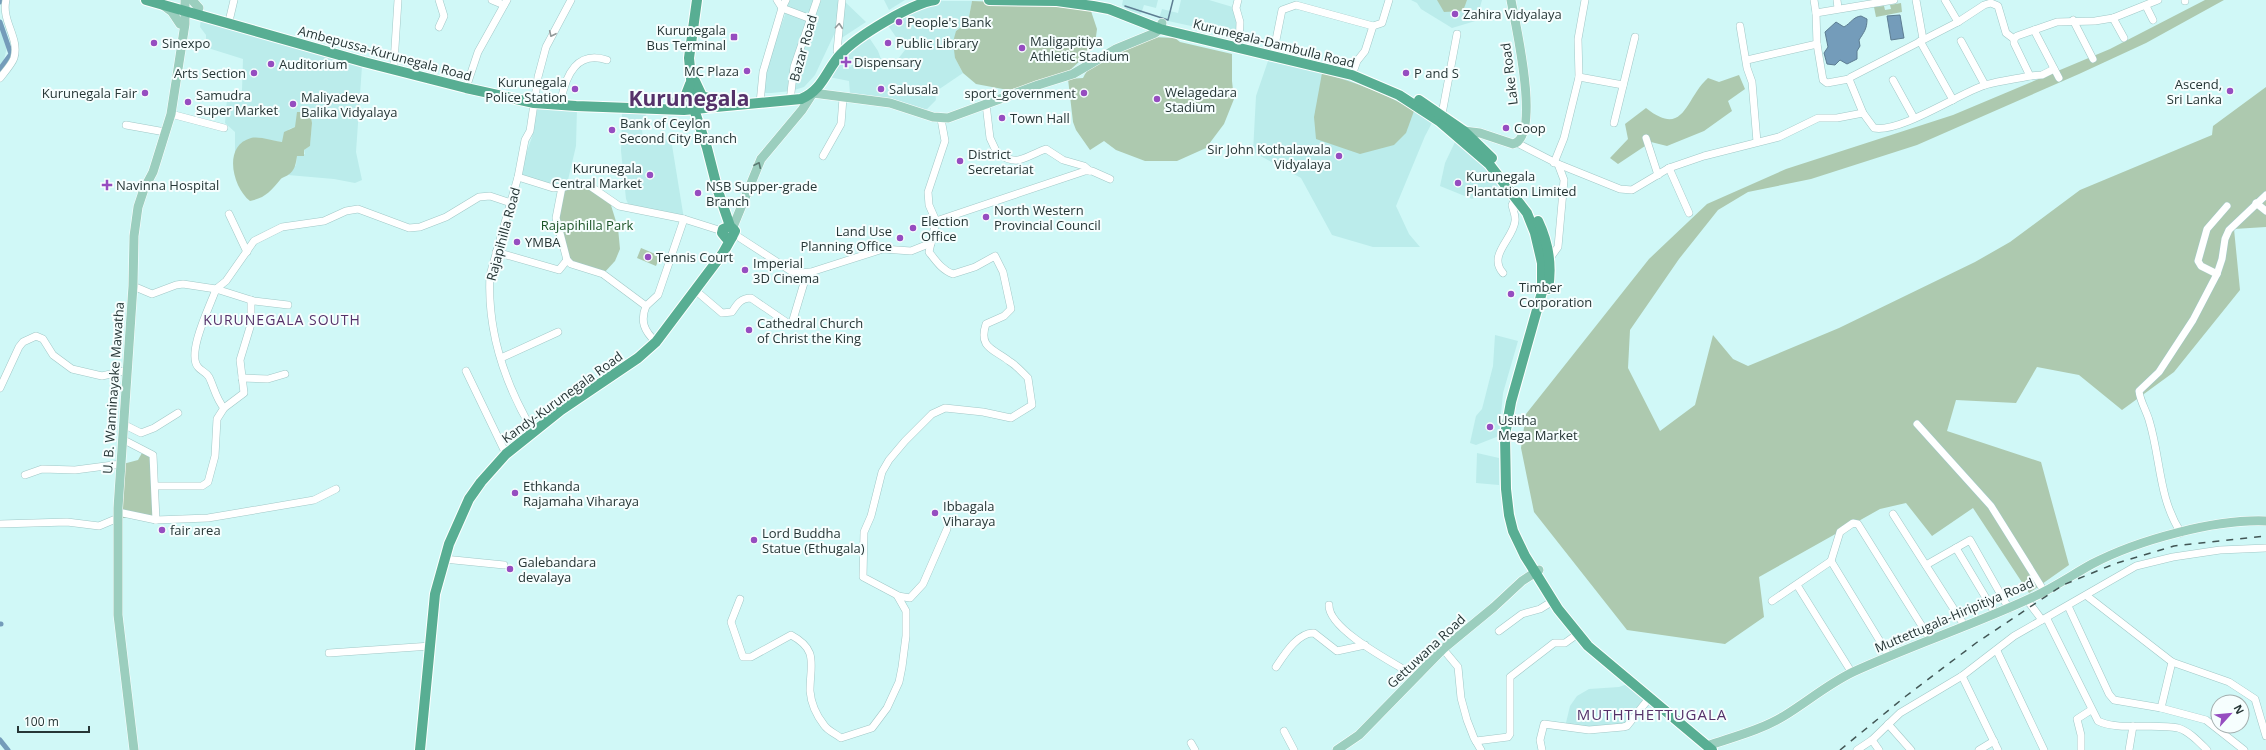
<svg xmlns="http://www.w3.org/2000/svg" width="2266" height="750" viewBox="0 0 2266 750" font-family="'Open Sans',sans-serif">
<rect width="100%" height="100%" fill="#d0f8f7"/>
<g fill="#bbeceb">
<path d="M777 0H843L866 22 840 39 838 26 815 75 804 87 791 91 771 93H763L764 75 786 12Z"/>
<path d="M884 0H905L889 10Z"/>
<path d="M1123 0H1158L1156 8 1144 5 1141 14 1128 10 1122 5Z"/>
<path d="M1181 0H1209L1236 8 1237 36 1159 19 1162 9 1178 13Z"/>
<path d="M1411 0H1482L1480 7 1482 19 1452 28 1421 9 1417 3Z"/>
<path d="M939 1H972L968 22 956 31 955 58 963 73 935 92 936 100 924 112 850 94 849 81 829 77 839 59 850 67 852 66 841 56 868 36 878 51 881 59 891 68 905 50 887 24 904 14Z"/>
<path d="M201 18 362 66 356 152 362 180 355 183 334 179 288 175 296 165 297 156 305 154 304 150 310 146 312 123 310 115 295 127 289 129 283 142 268 140 243 143 235 153V132L225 123 227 99 238 98 242 90 243 59 208 48 206 45V35L200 27Z"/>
<path d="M0 28 7 47 3 64 0 69Z"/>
<path d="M1268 61 1345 78 1398 101 1433 121 1425 136 1396 206 1409 234 1420 247H1373L1332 235 1301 178 1253 152 1256 96Z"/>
<path d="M538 106 577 108 576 146 568 180 562 187 518 177 532 137Z"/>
<path d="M622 111H647L642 129 643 141 671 139 684 219 630 208 626 199 621 151Z"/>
<path d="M1455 142 1486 168 1499 185 1472 199 1440 186 1445 163Z"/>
<path d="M1495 335 1518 341 1503 393 1499 436 1476 445 1470 443 1476 416 1482 409 1493 366Z"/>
<path d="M1477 453 1499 458V485L1476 483Z"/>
<path d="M1633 682 1650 697 1623 727H1565L1570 706 1577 696 1589 689 1619 687Z"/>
</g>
<g fill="#adc9af">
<path d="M1437 0H1467L1463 11 1444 12Z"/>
<path d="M2205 0H2224L2146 43 2079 74 1917 145 1811 179 1748 192 1718 210 1679 259 1630 330 1628 368 1660 431 1695 405 1713 335 1733 359 1748 366 1839 328 1975 262 2010 242 2080 190 2212 135 2213 126 2266 87V227L2234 229 2240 290 2174 372 2122 410 2079 375 2037 367 2016 403 1956 400 1947 431 2041 462 2069 565 2029 593 1973 508 1932 536 1906 503 1880 509 1759 577 1764 617 1725 644 1627 630 1534 512 1521 448 1526 414 1649 259 1707 204 1786 169 1953 115 2110 49Z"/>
<path d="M972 1 1027 3 1091 11 1097 29 1095 44 1086 52 1080 61 1070 70 1038 83 1008 90 976 84 963 73 955 58 953 42 956 31 968 22Z"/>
<path d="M1901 3 1902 12 1876 17 1874 7 1884 6 1885 10 1891 9 1890 5Z"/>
<path d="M1153 37 1175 38 1180 42 1232 54V81L1234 99 1224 124 1206 148 1177 161H1145L1116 150 1104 141 1090 150 1076 130 1073 122 1068 79 1083 78C1092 57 1133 45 1153 37Z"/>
<path d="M1322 73C1354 82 1386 93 1414 111L1406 133 1394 145 1360 154 1316 139 1314 117Z"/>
<path d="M1739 75 1745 89 1728 101 1732 111 1704 131 1667 146 1651 142 1618 164 1610 158 1628 139 1625 124 1646 108C1685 139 1685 98 1708 78L1719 82Z"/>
<path d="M297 112H310L312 123 310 146 304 150V156H297C296 163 295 171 288 175 285 177 282 177 280 180 271 191 265 198 250 201 233 188 222 146 251 138 259 136 274 141 282 142L284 132 295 127Z"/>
<path d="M580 183 610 202 618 228 620 249 615 261 603 274 571 264 557 210 562 187Z"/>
<path d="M641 248 660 256 656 266 637 258Z"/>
<path d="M142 453 152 457 153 518H119L123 464 138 460Z"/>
</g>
<g fill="#749cba" stroke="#5d7d92">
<path d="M1900 15 1904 38 1891 40 1887 16Z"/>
<path d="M1861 16 1867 19C1867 29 1864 32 1859 40L1860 46 1857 51V59L1847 64 1840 60 1835 65 1827 64 1824 53 1828 47 1825 32 1836 22 1844 27C1851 23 1853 17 1861 16Z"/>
</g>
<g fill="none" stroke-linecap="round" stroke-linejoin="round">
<path stroke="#5d7d92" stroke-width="1.5" d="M1125 6 1168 20 1173 0"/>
<g stroke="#749cba" stroke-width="5">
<path d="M0 2V0"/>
<path d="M0 22 11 54 0 69"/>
<path d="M0 624H1"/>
<path d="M0 740 8 750"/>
</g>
<defs>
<g id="minor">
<path d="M492 0 504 5"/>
<path d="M777 0 782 8"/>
<path d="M1238 0 1236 8 1240 22 1239 48"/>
<path d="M1814 0 1816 13"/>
<path d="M1837 0 1838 8"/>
<path d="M1916 0 1923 39"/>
<path d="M1945 0 1958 22"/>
<path d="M2185 0V1"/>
<path d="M2146 6 2153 20"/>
<path d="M782 8 811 19"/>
<path d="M230 17 234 0"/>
<path d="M2113 18 2124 38"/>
<path d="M2073 20 2093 59"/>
<path d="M1740 26 1747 68 1752 82 1757 142"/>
<path d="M439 27 444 16 439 0"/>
<path d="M2034 30 2059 78"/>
<path d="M1920 41 1953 100"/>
<path d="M1961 41 1985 85"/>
<path d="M837 51 842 0"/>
<path d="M1273 55 1282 10 1296 5 1373 26"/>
<path d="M1747 60 1817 44"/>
<path d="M394 63 398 0"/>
<path d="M1352 75 1357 61 1365 51 1373 26 1382 23 1389 0"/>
<path d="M2030 76 2042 75 2054 69"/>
<path d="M1579 77 1623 85"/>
<path d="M0 78C4 73 12 64 14 58 20 38 1 21 6 0"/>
<path d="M1849 79 1827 83 1823 80 1817 44 1816 13 1894 0"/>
<path d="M1893 80 1914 118"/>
<path d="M466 88 478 52 507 0"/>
<path d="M561 100C566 75 577 50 607 60"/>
<path d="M790 101 794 67 817 0"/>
<path d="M760 103 763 72 782 8 786 0"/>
<path d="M986 104 990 138 997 153C1019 168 1025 156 1046 149L1063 160 1084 166 1090 171"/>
<path d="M1863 113 1849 79 1851 77 1958 22 1984 5 1991 3 1998 6 2006 33 2014 39"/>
<path d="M171 114 224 128"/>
<path d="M1442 114 1457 34"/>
<path d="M1614 123 1635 37"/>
<path d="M126 125 165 132"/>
<path d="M1646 138 1658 175"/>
<path d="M1517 143 1558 164 1564 180 1558 247 1548 261"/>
<path d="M823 156 841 124 843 98"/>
<path d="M1554 163 1564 138 1579 77 1578 39 1585 0"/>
<path d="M1558 164 1620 189 1632 190 1669 168 1704 156 1779 137 1818 118H1837L1863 113 1874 128C1900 133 1958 94 1985 85 2000 81 2015 79 2030 76L2014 43V39L2017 36 2057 22 2095 21 2113 18 2158 0"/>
<path d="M1669 168 1689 213"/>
<path d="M518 177 553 188 565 187 574 183 587 184 619 206 684 219 722 231"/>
<path d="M562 187 556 218 567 260 571 264 603 274 646 306C640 321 644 331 656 342"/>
<path d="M2256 203 2266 211"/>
<path d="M229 214 247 252"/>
<path d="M936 221 1085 171H1092L1110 179"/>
<path d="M734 234 791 271 800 273 811 272 883 249 911 251 931 243"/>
<path d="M496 252 559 270 567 260"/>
<path d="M1503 273C1487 255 1514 238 1515 221 1516 216 1513 210 1512 205L1516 197"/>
<path d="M2217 274 2201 266 2198 261 2207 229 2227 206"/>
<path d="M133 286 152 294 176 285 183 284 216 289 226 281 254 241 282 227 324 221 346 211 358 209 409 228 420 227 446 217 479 197 490 196 511 203"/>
<path d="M695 290 722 313 732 312C737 304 741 298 751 298L789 324 792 323 807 273"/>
<path d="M646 306 658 295 684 219"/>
<path d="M501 358 558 332"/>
<path d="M466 371 506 454"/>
<path d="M242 378 268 379 285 374"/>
<path d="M0 388 19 347 23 342 36 336 43 339 53 355 72 369 102 376 128 370"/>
<path d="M224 408C216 399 214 387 209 377 206 372 201 371 198 367 186 353 211 304 216 289L254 301 288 305"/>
<path d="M1917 424 1991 506 2044 591"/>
<path d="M125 425 141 433 154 428 178 413"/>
<path d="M533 431C505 384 487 330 490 275L518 177 525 140 530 131 538 77 546 47 571 0"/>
<path d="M124 440 153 455 156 520"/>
<path d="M25 475 42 469 75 470 121 464"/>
<path d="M155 486H202L208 482 215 456 217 419 224 408 244 393 240 360 251 324V300"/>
<path d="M118 512 156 520 208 518 314 500 336 489"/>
<path d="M1893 514 1964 625"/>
<path d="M0 524 67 522 99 526 118 518"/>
<path d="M2181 533C2158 497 2161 459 2149 420 2146 410 2140 401 2139 391L2159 372 2193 320 2217 274 2222 259 2225 239 2229 230 2266 195"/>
<path d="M1956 548 1995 613"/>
<path d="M444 559 504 565"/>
<path d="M1831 561 1840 532 1853 523 1858 524 1930 639"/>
<path d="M1926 565 1970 540 2009 609"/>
<path d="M1797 585 1852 673"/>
<path d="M898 596 910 598 923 584 947 529"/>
<path d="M2087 596 2172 662 2229 682 2255 699 2266 736"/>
<path d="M740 599 731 622 743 657H751L791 635C819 650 810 664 810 691 811 703 817 716 824 725 828 731 836 734 841 738L872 728 887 708 899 682 902 667 906 636V611L897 595 863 577 864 532 871 516 882 472 889 460 905 441 932 414 945 408 983 412 1011 418 1032 405 1028 378C1022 372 1016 365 1009 361 994 349 978 348 986 324L1004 316 1011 309 1003 272 995 256 975 267 953 274C942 270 936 261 929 252L936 221 929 205 928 192 945 141 941 119"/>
<path d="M2027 600 2042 620"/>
<path d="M1772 601 1831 561 1889 656"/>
<path d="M1329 605C1328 630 1396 664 1415 676"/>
<path d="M2068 606 2109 694 2114 700 2161 708 2206 720 2244 750"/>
<path d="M2047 619 2098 721C2118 731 2155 723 2178 728 2189 731 2199 742 2207 750"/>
<path d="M1499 631 1522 614 1540 609 1553 601"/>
<path d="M1443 649 1458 667 1461 698 1467 720 1474 738 1481 750"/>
<path d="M1997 651 2044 750"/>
<path d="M329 653 431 646"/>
<path d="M1276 667C1284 655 1298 632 1314 633L1337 651 1365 645"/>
<path d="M1962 676 1998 750"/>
<path d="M2161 708 2172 662"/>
<path d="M1888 724 1911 750"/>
<path d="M1284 731 1294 750"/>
<path d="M1872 740 1879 750"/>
<path d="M1476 741 1508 737 1510 734V677L1554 643H1565L1579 633"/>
<path d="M1191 743 1195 750"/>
<path d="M1542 750 1540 740 1544 724 1589 730 1623 727 1627 726 1650 697"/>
<path d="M1857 750 1872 740 1900 713 1962 676 2014 636 2136 566 2173 557 2220 550 2266 548"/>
<path d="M1979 750 1994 741"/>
<path d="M2081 750V735L2077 719 2091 710"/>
<path d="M2129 750 2133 726"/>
</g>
<g id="major">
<path d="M192 0 199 8"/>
<path d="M164 6 172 12 180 24"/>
<path d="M1462 134 1464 131 1480 133 1513 144C1542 137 1515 22 1511 0"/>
<path d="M733 227 761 159 802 110 813 93 890 103 933 117 948 118 1038 85 1073 74 1116 49 1155 33 1160 29 1162 23"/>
<path d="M1707 746C1733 737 1761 730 1784 716 1807 702 1828 684 1853 672 1912 645 1973 625 2031 598 2052 589 2072 575 2092 564 2138 540 2215 519 2266 521"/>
<path d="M134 750 118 615V508L133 286 134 236 138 207 144 189 153 172 171 114 185 24V0"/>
<path d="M1337 750 1359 735 1443 649 1494 607 1522 581 1539 570"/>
</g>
<g id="highway">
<path d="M146 0 364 62 466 88 534 103 576 106 684 110 801 99C823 90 826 70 841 54 856 37 912 3 935 0"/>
<path d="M697 0 689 58 694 109 707 148 718 191 730 226 735 231 732 237 726 238 722 233 723 229 730 226"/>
<path d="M989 0 1057 1 1093 6 1109 9 1160 29 1352 75 1399 95 1439 121 1489 164 1527 213 1535 233 1542 263V292L1511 402 1505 435 1506 489 1509 515 1513 531 1525 556 1558 609 1588 646 1712 750"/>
<path d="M695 81 702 96 715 100"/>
<path d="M1419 100 1464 131 1492 158"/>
<path d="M671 104 685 97 690 84"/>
<path d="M1538 221C1548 242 1552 266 1548 289"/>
<path d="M420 750 435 594 449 544 469 499 481 482 506 454 561 410 638 358 656 342 723 253 732 237"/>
</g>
</defs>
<use href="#minor" stroke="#a1c8c7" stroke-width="8"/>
<use href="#major" stroke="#fff" stroke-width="10"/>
<use href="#highway" stroke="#fff" stroke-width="12"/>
<use href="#minor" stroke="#fff" stroke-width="7"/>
<use href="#major" stroke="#9bcebe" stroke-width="9"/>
<use href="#highway" stroke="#58ae93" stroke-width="10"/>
<path stroke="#425655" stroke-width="1.5" stroke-dasharray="7 7" stroke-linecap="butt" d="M1840 750 1906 696 1976 643 2063 585 2114 564 2174 546 2266 536"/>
</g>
<defs><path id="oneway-chevron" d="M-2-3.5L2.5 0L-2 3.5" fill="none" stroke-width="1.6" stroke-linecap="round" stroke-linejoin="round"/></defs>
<g stroke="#929a9a">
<use href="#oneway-chevron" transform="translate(839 26) rotate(-85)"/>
<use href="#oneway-chevron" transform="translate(552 34) rotate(115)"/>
</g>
<use stroke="#5b7a73" href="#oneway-chevron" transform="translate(758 165) rotate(-65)"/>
<g fill="#964dc0" stroke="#f6fefe" stroke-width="1.5">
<circle cx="1455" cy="14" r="4"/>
<circle cx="899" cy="22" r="4"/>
<rect x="730" y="33" width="8" height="8" rx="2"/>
<circle cx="154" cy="43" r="4"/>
<circle cx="888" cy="43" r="4"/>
<circle cx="1022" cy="48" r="4"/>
<path d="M844 56h4v4h4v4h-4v4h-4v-4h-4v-4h4z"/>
<circle cx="271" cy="64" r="4"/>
<circle cx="747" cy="71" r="4"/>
<circle cx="254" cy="73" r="4"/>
<circle cx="1406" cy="73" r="4"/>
<circle cx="575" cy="89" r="4"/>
<circle cx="881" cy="89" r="4"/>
<circle cx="2230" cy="91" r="4"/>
<circle cx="145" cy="93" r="4"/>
<circle cx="1084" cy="93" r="4"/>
<circle cx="1157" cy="99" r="4"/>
<circle cx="188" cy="102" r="4"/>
<circle cx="293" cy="104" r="4"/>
<circle cx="1002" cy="118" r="4"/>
<circle cx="1506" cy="128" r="4"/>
<circle cx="612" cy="130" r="4"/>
<circle cx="1339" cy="156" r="4"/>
<circle cx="960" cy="161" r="4"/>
<circle cx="650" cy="175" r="4"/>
<circle cx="1458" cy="183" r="4"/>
<path d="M105 179h4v4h4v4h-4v4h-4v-4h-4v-4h4z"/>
<circle cx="698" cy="193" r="4"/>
<circle cx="986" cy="217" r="4"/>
<circle cx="913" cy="228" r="4"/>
<circle cx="900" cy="238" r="4"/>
<circle cx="517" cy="242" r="4"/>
<circle cx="648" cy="257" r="4"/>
<circle cx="745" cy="270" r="4"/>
<circle cx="1511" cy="294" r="4"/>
<circle cx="749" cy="330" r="4"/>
<circle cx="1490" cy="427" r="4"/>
<circle cx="515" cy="493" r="4"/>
<circle cx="935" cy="513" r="4"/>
<circle cx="162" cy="530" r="4"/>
<circle cx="754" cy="540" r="4"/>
<circle cx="510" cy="569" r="4"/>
</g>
<g text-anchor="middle" stroke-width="4" stroke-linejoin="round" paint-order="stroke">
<g font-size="13" fill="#263636" stroke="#f6fefe" text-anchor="start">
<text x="1463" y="19">Zahira Vidyalaya</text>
<text x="907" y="27">People's Bank</text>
<text x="726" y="35" text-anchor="end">Kurunegala<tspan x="726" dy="15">Bus Terminal</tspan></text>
<text x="1030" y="46">Maligapitiya<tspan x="1030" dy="15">Athletic Stadium</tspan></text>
<text x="162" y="48">Sinexpo</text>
<text x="896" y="48">Public Library</text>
<text x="854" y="67">Dispensary</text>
<text x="279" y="69">Auditorium</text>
<text x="739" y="76" text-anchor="end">MC Plaza</text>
<text x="246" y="78" text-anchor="end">Arts Section</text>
<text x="1414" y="78">P and S</text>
<text x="567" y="87" text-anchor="end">Kurunegala<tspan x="567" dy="15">Police Station</tspan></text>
<text x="2222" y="89" text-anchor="end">Ascend,<tspan x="2222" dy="15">Sri Lanka</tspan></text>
<text x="889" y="94">Salusala</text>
<text x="1165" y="97">Welagedara<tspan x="1165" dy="15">Stadium</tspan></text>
<text x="137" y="98" text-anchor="end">Kurunegala Fair</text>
<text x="1076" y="98" text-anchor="end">sport_government</text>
<text x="196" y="100">Samudra<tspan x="196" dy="15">Super Market</tspan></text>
<text x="301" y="102">Maliyadeva<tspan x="301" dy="15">Balika Vidyalaya</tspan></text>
<text x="1010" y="123">Town Hall</text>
<text x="620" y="128">Bank of Ceylon<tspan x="620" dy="15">Second City Branch</tspan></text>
<text x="1514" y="133">Coop</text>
<text x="1331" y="154" text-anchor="end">Sir John Kothalawala<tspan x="1331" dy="15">Vidyalaya</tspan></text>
<text x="968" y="159">District<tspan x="968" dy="15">Secretariat</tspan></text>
<text x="642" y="173" text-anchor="end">Kurunegala<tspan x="642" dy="15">Central Market</tspan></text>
<text x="1466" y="181">Kurunegala<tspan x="1466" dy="15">Plantation Limited</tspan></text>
<text x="116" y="190">Navinna Hospital</text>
<text x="706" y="191">NSB Supper-grade<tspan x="706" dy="15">Branch</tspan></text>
<text x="994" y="215">North Western<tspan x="994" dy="15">Provincial Council</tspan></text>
<text x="921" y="226">Election<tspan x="921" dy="15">Office</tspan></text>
<text x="892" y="236" text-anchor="end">Land Use<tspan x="892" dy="15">Planning Office</tspan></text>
<text x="525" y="247">YMBA</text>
<text x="656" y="262">Tennis Court</text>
<text x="753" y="268">Imperial<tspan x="753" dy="15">3D Cinema</tspan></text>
<text x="1519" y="292">Timber<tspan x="1519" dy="15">Corporation</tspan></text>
<text x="757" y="328">Cathedral Church<tspan x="757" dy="15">of Christ the King</tspan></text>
<text x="1498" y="425">Usitha<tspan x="1498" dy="15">Mega Market</tspan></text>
<text x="523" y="491">Ethkanda<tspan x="523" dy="15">Rajamaha Viharaya</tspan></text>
<text x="943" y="511">Ibbagala<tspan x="943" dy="15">Viharaya</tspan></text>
<text x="170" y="535">fair area</text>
<text x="762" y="538">Lord Buddha<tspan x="762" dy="15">Statue (Ethugala)</tspan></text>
<text x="518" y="567">Galebandara<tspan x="518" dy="15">devalaya</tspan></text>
</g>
<g font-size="13" fill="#263636" stroke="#f6fefe">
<text transform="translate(1274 43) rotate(14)" y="5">Kurunegala-Dambulla Road</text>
<text transform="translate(803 48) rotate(-74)" y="5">Bazar Road</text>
<text transform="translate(385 53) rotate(15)" y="5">Ambepussa-Kurunegala Road</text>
<text transform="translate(1509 74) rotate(-97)" y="5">Lake Road</text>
<text transform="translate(503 234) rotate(-75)" y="5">Rajapihilla Road</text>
<text transform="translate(113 388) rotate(-86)" y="5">U. B. Wanninayake Mawatha</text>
<text transform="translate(562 397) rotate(-36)" y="5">Kandy-Kurunegala Road</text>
<text transform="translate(1954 615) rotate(-23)" y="5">Muttettugala-Hiripitiya Road</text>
<text transform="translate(1426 651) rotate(-43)" y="5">Gettuwana Road</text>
</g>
<g font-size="13" fill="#1b5226" stroke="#f6fefe">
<text x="587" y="230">Rajapihilla Park</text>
</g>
<g font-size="14" letter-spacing="1" fill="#55326a" stroke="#f6fefe">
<text x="282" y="325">KURUNEGALA SOUTH</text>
</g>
<g font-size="15" letter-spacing="1" fill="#55326a" stroke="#f6fefe">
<text x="1652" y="720">MUTHTHETTUGALA</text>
</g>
<g font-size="21" font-weight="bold" fill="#55326a" stroke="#f6fefe">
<text x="689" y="106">Kurunegala</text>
</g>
</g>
<g transform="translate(2230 714) rotate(63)"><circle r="19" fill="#f6fefe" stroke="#a3aeae"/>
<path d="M0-3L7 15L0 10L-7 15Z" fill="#964dc0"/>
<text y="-6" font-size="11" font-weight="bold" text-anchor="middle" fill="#263636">N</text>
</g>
<path d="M18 726v6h71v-6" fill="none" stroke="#263636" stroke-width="2"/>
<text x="24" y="726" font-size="12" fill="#263636" stroke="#f6fefe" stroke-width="3" paint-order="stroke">100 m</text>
</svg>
